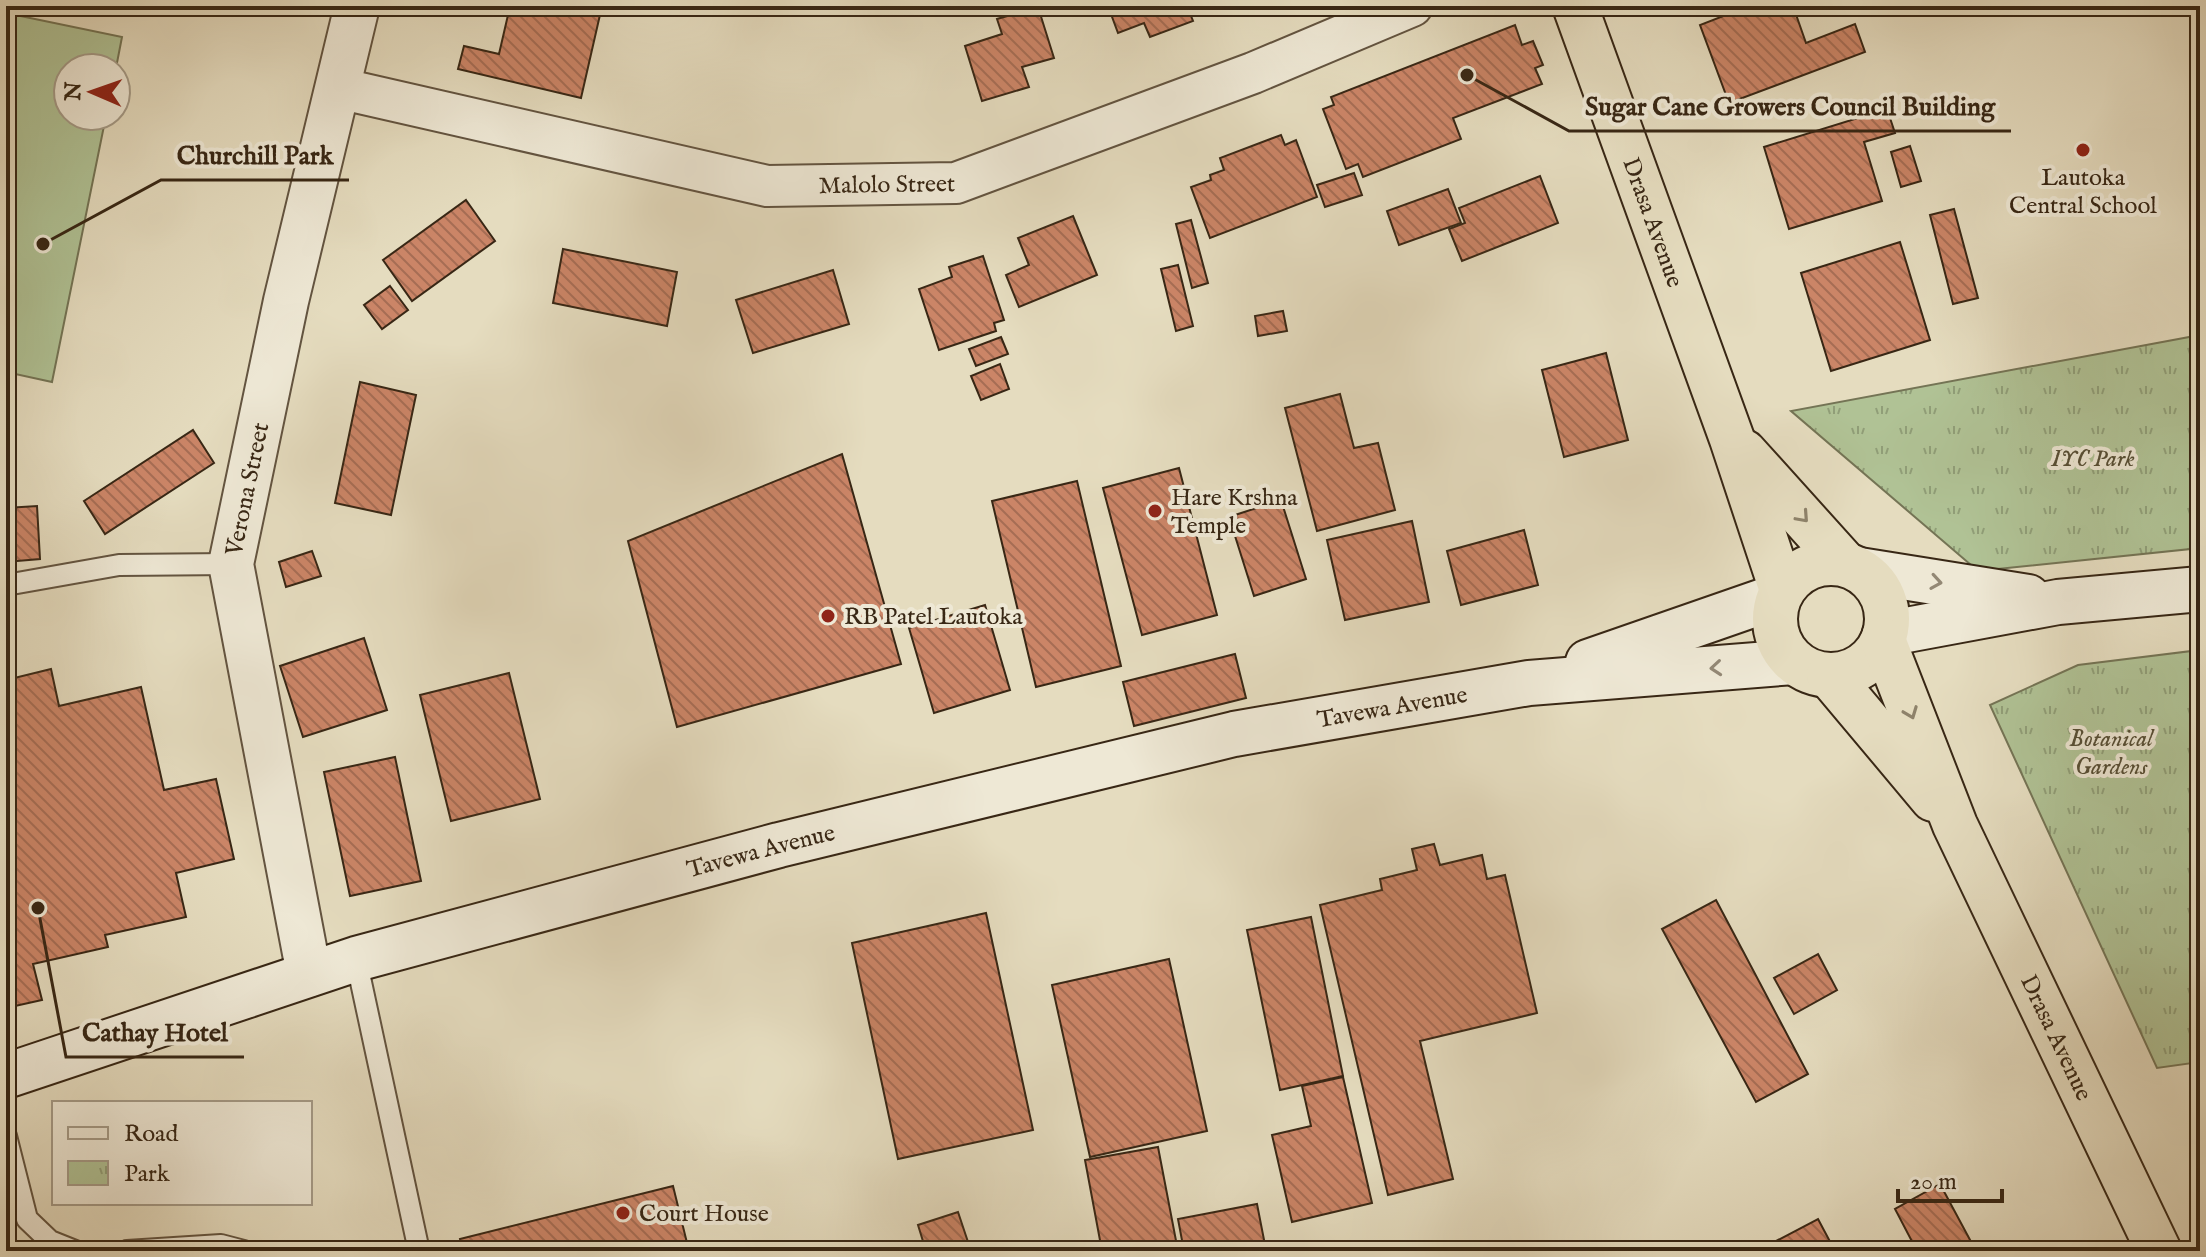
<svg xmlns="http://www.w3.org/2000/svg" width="2206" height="1257" viewBox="0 0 2206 1257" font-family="'IM FELL English',serif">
<defs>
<pattern id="park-tufts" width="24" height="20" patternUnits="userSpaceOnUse" patternTransform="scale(2)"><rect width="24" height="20" fill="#b0c295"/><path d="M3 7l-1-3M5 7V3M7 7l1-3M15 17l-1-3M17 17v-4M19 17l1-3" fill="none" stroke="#909e78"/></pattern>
<pattern id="building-back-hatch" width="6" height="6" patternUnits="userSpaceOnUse" patternTransform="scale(2)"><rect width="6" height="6" fill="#cb8567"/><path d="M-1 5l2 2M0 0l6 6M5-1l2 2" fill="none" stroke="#a66d54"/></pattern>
</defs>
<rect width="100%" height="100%" fill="#e5dcbf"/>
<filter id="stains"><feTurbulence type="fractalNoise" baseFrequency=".0025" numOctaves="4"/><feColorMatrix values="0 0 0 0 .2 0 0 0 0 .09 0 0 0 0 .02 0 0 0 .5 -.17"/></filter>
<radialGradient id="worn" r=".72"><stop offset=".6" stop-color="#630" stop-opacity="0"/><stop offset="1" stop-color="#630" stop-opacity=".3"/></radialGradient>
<g fill="url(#park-tufts)" stroke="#747455" stroke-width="2">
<path d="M2200 335V548L1978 571 1791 411Z"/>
<path d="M2200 650V1062L2157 1068 1990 705 2078 665Z"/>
</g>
<path fill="#b0c295" stroke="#747455" stroke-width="2" d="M6 13 122 37 116 68H68V116H106L52 382 6 372Z"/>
<g fill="url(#building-back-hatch)" stroke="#382715" stroke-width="2">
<path d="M602 6 581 98 458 69 464 46 499 54 508 15 470 6Z"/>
<path d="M1108 6H1187L1193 21 1150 37 1144 23 1118 33Z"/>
<path d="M1749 6H1793L1806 43 1855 24 1865 52 1729 103 1700 25Z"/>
<path d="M1038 7 1054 58 1022 67 1029 87 982 101 965 46 1002 34 997 19Z"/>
<path d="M1515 25 1522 45 1533 41 1543 65 1535 68 1542 84 1453 118 1461 139 1363 177 1358 164 1346 169 1323 109 1334 105 1331 97Z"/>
<path d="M1887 109 1895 133 1864 142 1882 201 1789 229 1764 147Z"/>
<path d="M1281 135 1285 145 1296 140 1317 197 1210 238 1191 187 1211 180 1210 175 1224 170 1220 158Z"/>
<path d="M1910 146 1921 181 1901 187 1891 152Z"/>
<path d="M1354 173 1362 195 1325 207 1317 185Z"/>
<path d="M1540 176 1558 223 1462 261 1449 229 1465 223 1459 208Z"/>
<path d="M1448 189 1461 223 1399 245 1387 211Z"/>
<path d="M466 200 495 241 412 301 383 260Z"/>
<path d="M1954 209 1978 298 1953 304 1930 215Z"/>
<path d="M1073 216 1097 275 1019 307 1006 275 1029 265 1018 238Z"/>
<path d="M1191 220 1208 283 1192 288 1176 224Z"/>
<path d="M1900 242 1930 340 1831 371 1801 273Z"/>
<path d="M563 249 677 272 667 326 553 303Z"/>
<path d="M983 256 1004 320 994 323 996 331 939 350 919 289 952 277 949 267Z"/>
<path d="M1178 265 1193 326 1176 331 1161 269Z"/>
<path d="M833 270 849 324 753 353 736 300Z"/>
<path d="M390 286 408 310 382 329 364 305Z"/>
<path d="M1283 311 1287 331 1258 336 1255 316Z"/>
<path d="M1001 337 1008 354 976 366 969 349Z"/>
<path d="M1606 353 1628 440 1564 457 1542 370Z"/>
<path d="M1000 364 1009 389 981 400 971 376Z"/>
<path d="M360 382 416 395 391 515 335 503Z"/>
<path d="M1340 394 1354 448 1378 443 1395 510 1317 531 1285 408Z"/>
<path d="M193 430 214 463 105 534 84 501Z"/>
<path d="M842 454 901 664 677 727 628 541Z"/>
<path d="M1179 468 1217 615 1142 635 1103 488Z"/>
<path d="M1077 481 1121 666 1036 687 992 501Z"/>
<path d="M1281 500 1306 579 1254 596 1229 517Z"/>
<path d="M37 506 40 559 6 562V508Z"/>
<path d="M1412 521 1429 602 1345 620 1327 540Z"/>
<path d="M1524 530 1538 585 1461 605 1447 551Z"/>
<path d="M312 551 321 576 286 587 279 562Z"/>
<path d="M985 605 1010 690 934 713 909 628Z"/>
<path d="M364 638 387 710 303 737 280 666Z"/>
<path d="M1235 654 1246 698 1134 726 1123 682Z"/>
<path d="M51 669 59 706 141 687 164 790 216 779 234 859 176 873 186 917 105 935 108 947 33 964 42 1000 6 1008V680Z"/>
<path d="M509 673 540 799 451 821 420 695Z"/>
<path d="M395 757 421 881 350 896 324 772Z"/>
<path d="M1434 844 1440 865 1482 855 1487 879 1505 875 1537 1013 1420 1041 1453 1179 1388 1195 1320 905 1382 890 1380 879 1417 870 1412 849Z"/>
<path d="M1716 900 1808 1074 1756 1102 1662 929Z"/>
<path d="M986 913 1033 1130 898 1159 852 943Z"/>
<path d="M1311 917 1343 1076 1280 1090 1247 930Z"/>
<path d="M1818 954 1837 990 1794 1014 1774 978Z"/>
<path d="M1169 959 1207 1131 1090 1157 1052 985Z"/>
<path d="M1343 1077 1372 1203 1292 1222 1272 1135 1311 1126 1302 1086Z"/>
<path d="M1158 1147 1178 1251H1102L1085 1160Z"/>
<path d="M1940 1184 1976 1251H1917L1895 1209Z"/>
<path d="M673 1186 689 1251H463L460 1239Z"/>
<path d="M1257 1204 1266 1250 1184 1251 1178 1219Z"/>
<path d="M958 1212 971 1251H926L918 1225Z"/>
<path d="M1818 1219 1835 1251H1760L1759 1250Z"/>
</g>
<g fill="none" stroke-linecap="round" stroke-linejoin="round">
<defs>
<g id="service">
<path d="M6 585 119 565 231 564"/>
<path d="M356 959 419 1251"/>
<path d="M6 1136 27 1219 50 1241 75 1251"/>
<path d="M127 1251 221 1245 244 1251"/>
</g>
<g id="minor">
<path id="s1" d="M338 88 767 186 956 183 1253 73 1412 6"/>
</g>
<g id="tertiary">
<path id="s2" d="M309 974 231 564 286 301 357 6"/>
</g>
<g id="secondary">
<path d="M1859 570 2028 597"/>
<path d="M1885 634 2058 602 2200 589"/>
<path d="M1588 662 1778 596"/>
<path id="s3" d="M6 1076 356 959 779 845 1234 734 1529 683 1794 662"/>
</g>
<g id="trunk">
<path id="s4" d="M1575 6 1732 439 1782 590"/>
<path d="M1744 452 1845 564"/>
<circle cx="1831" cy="619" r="56"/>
<path id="s5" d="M1883 640 1955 825 2159 1251"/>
<path d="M1829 675 1933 799"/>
</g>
</defs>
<use href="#service" stroke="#635440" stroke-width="24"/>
<use href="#minor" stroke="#635440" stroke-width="44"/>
<use href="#tertiary" stroke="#635440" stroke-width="48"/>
<use href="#secondary" stroke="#382715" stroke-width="48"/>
<use href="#trunk" stroke="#382715" stroke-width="48"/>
<use href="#service" stroke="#eee8d5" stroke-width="20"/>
<use href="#minor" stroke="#eee8d5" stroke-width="40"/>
<use href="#tertiary" stroke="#eee8d5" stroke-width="44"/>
<use href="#secondary" stroke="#eee8d5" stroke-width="44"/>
<use href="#trunk" stroke="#e5dcbf" stroke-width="44"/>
</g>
<defs><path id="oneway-chevron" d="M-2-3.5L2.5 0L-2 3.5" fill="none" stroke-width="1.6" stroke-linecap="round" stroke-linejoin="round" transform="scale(2)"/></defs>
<g stroke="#8e826a">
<use href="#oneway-chevron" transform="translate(1803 517) rotate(48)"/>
<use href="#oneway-chevron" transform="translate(1911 713) rotate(69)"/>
</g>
<g stroke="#938875">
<use href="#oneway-chevron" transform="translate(1936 582) rotate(9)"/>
<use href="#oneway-chevron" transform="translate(1716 668) rotate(175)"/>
</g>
<g fill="#8f2418" stroke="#eee8d5" stroke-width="3">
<circle cx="2083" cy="150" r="8"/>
<circle cx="1155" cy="511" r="8"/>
<circle cx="828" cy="616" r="8"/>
<circle cx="623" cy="1213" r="8"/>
</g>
<g text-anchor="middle" stroke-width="8" stroke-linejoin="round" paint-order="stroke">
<g font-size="24" fill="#382715" stroke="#eee8d5" text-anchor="start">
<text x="2083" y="185" text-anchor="middle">Lautoka<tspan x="2083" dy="28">Central School</tspan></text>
<text x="1171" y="505">Hare Krshna<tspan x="1171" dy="28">Temple</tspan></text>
<text x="844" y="624">RB Patel Lautoka</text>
<text x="639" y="1221">Court House</text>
</g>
<g font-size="24" fill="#382715" stroke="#eee8d5">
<text dy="8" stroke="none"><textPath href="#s1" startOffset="560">Malolo Street</textPath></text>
<text dy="8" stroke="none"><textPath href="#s4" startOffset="230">Drasa Avenue</textPath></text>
<text dy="8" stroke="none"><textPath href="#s2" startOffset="494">Verona Street</textPath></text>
<text dy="8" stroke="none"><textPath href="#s3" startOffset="1436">Tavewa Avenue</textPath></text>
<text dy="8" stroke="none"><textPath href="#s3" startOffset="788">Tavewa Avenue</textPath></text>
<text dy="8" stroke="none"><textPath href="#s5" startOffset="434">Drasa Avenue</textPath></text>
</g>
<g font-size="24" font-style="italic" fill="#564e35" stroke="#eee8d5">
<text x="2093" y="466">IYC Park</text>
<text x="2111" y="746">Botanical<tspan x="2111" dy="28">Gardens</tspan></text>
</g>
</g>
<path fill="none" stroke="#382715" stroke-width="3" d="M1467 75L1569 131H2011M43 244L161 180H349M38 908L66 1057H244"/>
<g fill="#382715" stroke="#eee8d5" stroke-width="3">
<circle cx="1467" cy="75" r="8"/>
<circle cx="43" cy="244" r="8"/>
<circle cx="38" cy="908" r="8"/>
</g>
<g font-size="26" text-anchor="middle" font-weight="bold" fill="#382715" stroke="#eee8d5" stroke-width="8" stroke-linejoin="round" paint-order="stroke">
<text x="1790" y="115">Sugar Cane Growers Council Building</text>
<text x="255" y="164">Churchill Park</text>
<text x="155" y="1041">Cathay Hotel</text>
</g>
<rect width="2206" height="1257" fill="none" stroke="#e5dcbf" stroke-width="32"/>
<rect x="8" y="8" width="2190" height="1241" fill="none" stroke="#382715" stroke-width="4"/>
<rect x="16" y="16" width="2174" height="1225" fill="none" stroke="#382715" stroke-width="2"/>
<rect x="52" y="1101" width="260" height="104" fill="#eee8d5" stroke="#a59b88" stroke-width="2"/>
<rect x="68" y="1127" width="40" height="12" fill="#eee8d5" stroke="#a59b88" stroke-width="2"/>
<text x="124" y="1141" font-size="24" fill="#382715">Road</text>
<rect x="68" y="1161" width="40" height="24" fill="url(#park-tufts)" stroke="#a59b88" stroke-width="2"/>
<text x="124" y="1181" font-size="24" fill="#382715">Park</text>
<g transform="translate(92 92) rotate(272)"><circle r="38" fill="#eee8d5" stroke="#a59b88" stroke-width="2"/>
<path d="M0-6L14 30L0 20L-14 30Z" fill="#8f2418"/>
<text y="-12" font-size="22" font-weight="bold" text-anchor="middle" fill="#382715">N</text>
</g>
<path d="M1898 1189v12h104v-12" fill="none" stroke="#382715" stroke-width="4"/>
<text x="1910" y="1189" font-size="24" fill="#382715" stroke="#eee8d5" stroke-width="6" paint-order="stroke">20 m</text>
<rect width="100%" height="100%" filter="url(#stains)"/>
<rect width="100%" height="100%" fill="url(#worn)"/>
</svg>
